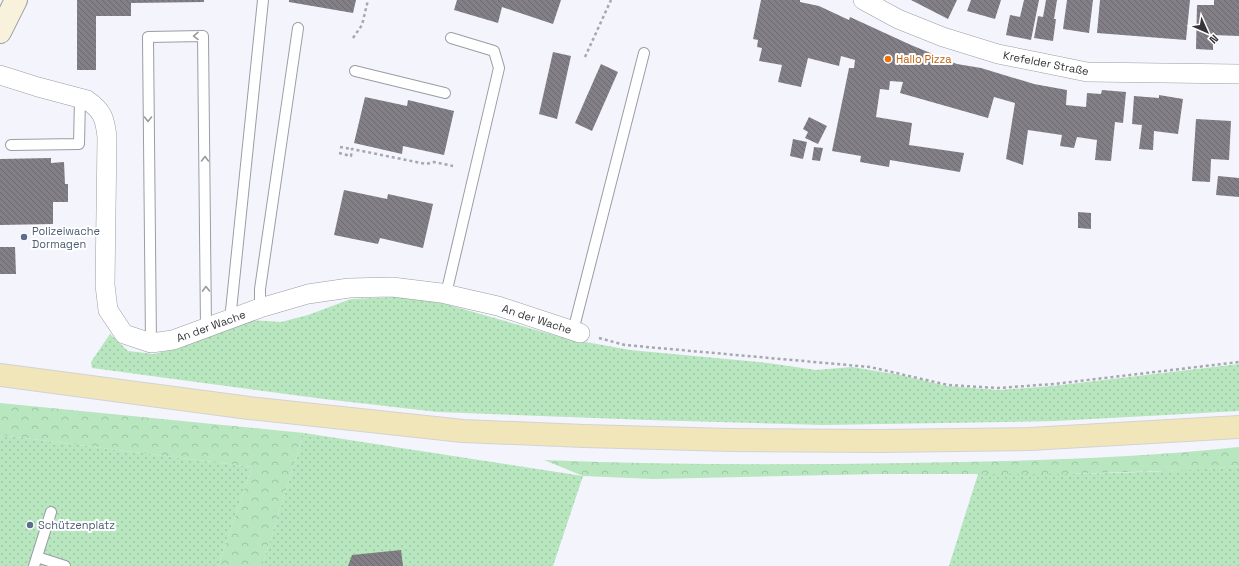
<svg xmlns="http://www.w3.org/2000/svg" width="1239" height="566" viewBox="0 0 1239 566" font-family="'Space Grotesk',sans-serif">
<defs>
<pattern id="grass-dots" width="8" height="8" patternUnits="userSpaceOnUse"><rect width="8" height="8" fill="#b7e6bf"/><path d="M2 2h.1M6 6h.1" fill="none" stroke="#9ec6a5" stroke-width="1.8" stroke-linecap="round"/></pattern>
<pattern id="forest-crowns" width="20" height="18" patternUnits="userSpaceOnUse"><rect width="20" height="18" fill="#b7e6bf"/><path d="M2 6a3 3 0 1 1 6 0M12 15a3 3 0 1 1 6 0" fill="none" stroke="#9ec6a5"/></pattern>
<pattern id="building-back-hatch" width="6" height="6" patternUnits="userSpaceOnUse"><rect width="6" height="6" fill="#837f87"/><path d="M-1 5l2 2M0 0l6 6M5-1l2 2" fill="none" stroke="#6c696f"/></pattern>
</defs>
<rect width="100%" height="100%" fill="#f4f4fd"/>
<g fill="url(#grass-dots)">
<path d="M398 297 442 303 564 338 630 350 768 363 816 370 852 367 900 375 947 386 998 390 1053 386 1239 364V411L1055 421 823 425 648 420 438 412 324 399 92 368 91 362 110 334 128 351 154 354 177 348 252 320 281 322 308 315 351 299Z"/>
<path d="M304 433 583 476 553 566H262Z"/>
<path d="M0 435 252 467 218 566H0Z"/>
<path d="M1239 466V566H949L978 474C1065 474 1152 474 1239 466Z"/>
</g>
<g fill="url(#forest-crowns)">
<path d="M0 403 304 433 262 566H218L252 467 0 435Z"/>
<path d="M1239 447V466L1194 470 1066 474H880L654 479 583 476 544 460C665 465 786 465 907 463 1018 461 1129 459 1239 447Z"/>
</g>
<g fill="url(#building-back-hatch)">
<path d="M77 0H204V2L131 3V16H96V70H77Z"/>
<path d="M289 0H356L353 13 289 2Z"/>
<path d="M457 0H561L553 24 502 7 498 23 454 10Z"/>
<path d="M761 0H800V2L819 6 849 20 850 17 911 45 957 64 981 68 1034 84 1067 90 1066 105 1086 107 1087 93 1101 94 1102 90 1126 92 1123 123 1115 122 1111 161 1095 160 1097 140 1077 137 1074 148 1060 146 1062 135 1028 130 1023 165 1006 159 1015 103 994 97 988 118 900 93 903 82 890 81 889 90 880 89 876 117 912 123 909 145 964 153 960 172 890 160 889 167 860 162 861 156 832 151 849 68H854L855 60 841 56 839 66 808 58 801 87 778 82 782 65 759 61 762 48 757 47 758 40 753 39Z"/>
<path d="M911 0H957L948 19Z"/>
<path d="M971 0H1001L995 19 967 11Z"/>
<path d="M1024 0H1039L1031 40 1006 35 1010 15 1020 17Z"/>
<path d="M1046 0H1057L1054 19H1056L1053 41 1034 38 1038 16 1043 17Z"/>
<path d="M1067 0H1093L1089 33 1063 29Z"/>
<path d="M1100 0H1190L1186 40 1097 33Z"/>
<path d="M1214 0H1239V36L1213 35V50L1196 49 1197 5H1214Z"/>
<path d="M553 52 571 56 557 119 539 114Z"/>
<path d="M601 64 618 72 592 131 575 123Z"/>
<path d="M1159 95 1183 99 1178 134 1154 131 1153 150 1139 149 1142 125 1132 124 1134 96 1159 98Z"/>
<path d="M365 97 407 106 408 100 454 111 444 155 403 146 402 154 354 143Z"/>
<path d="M809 117 827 126 818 144 805 138 808 132 803 129Z"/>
<path d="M1196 119 1231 121 1229 160 1211 159 1210 182 1192 181Z"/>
<path d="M793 139 807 142 803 159 790 156Z"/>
<path d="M814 147 823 148 820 161 812 160Z"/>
<path d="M51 158V163L64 162 65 184H68V202H53V224L0 225V159Z"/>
<path d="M1218 176 1239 178V197L1216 195Z"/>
<path d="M344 190 387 199 388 194 433 204 423 248 380 238 378 244 334 235Z"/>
<path d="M1078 212 1091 213V229L1078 228Z"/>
<path d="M0 247H15L16 274H0Z"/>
<path d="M401 550 403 566H348L352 555Z"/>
</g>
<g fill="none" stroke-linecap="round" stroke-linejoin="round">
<defs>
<g id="lane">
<path d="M355 71 445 93"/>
<path d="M11 145 79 144 80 99"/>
<path d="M446 294 499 68 494 51 451 38"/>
<path d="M260 308V289L298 28"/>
<path d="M230 320 263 0"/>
<path d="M573 331 644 53"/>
<path d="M151 343 148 37 203 36 206 328"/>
<path d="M37 557 65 566"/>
<path d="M34 566 51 512"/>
</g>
<g id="street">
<path d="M863 0 898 19 943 37 998 54 1038 62 1087 72 1239 74"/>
<path d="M0 75 38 87 87 100C103 111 105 119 107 137L105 285 108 310 124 334 151 343 173 340 260 308 308 294 349 288 392 287 441 293 498 306 580 333"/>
</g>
<path id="secondary" d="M0 32 16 0"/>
<path id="primary" d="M0 375 249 408 463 431 584 436 731 440 880 441 1030 439 1239 427"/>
</defs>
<use href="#lane" stroke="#9b9ca4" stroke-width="12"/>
<use href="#street" stroke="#9b9ca4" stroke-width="20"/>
<use href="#secondary" stroke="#9b9ca4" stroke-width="24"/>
<use href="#primary" stroke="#d3d3d3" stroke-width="24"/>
<g stroke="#a7a7ae" stroke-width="2.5" stroke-dasharray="3 3" stroke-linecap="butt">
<path d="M353 38 362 25 368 0"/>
<path d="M585 57 611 0"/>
<path d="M340 147 352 149"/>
<path d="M339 153 351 156 352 149 426 164 434 162 453 166"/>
<path d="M599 338 625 345 870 367 948 385 998 388 1054 384 1239 362"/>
</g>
<use href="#lane" stroke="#fff" stroke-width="10"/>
<use href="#street" stroke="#fff" stroke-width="19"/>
<use href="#secondary" stroke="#f8f2dc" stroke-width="22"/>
<use href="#primary" stroke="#f1e5ba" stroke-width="22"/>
</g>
<defs><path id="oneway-chevron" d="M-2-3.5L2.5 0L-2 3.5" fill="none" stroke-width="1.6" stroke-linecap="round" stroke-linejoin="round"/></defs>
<g stroke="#9a9a9c">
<use href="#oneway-chevron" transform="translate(196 36) rotate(179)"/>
<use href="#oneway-chevron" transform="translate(148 119) rotate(90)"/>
<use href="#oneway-chevron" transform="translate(205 159) rotate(-90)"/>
<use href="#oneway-chevron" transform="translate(206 289) rotate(-91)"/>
</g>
<circle fill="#e8710a" stroke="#fff" stroke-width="1.5" cx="888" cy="59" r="4"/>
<g fill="#5c6f8a" stroke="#fff" stroke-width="1.5">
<circle cx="24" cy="237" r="4"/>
<circle cx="30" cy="525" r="4"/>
</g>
<g text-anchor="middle" stroke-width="4" stroke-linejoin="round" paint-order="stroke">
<g font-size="11" fill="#c56008" stroke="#fff" text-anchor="start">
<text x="896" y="63">Hallo Pizza</text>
</g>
<g font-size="11" fill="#353539" stroke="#fff">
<text transform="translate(1046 63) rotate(11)" y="4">Krefelder Straße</text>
<text transform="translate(537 319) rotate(18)" y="4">An der Wache</text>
<text transform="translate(211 326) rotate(-20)" y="4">An der Wache</text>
</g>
<g font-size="11" fill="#4e5e75" stroke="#fff" text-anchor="start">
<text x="32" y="235">Polizeiwache<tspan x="32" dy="13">Dormagen</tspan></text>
<text x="38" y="529">Schützenplatz</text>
</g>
</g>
<g transform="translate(1207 32) rotate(135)" stroke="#ffffff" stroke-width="3" paint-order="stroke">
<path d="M0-3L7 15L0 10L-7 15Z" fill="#353539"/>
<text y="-6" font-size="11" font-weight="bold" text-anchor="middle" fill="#353539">N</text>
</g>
</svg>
